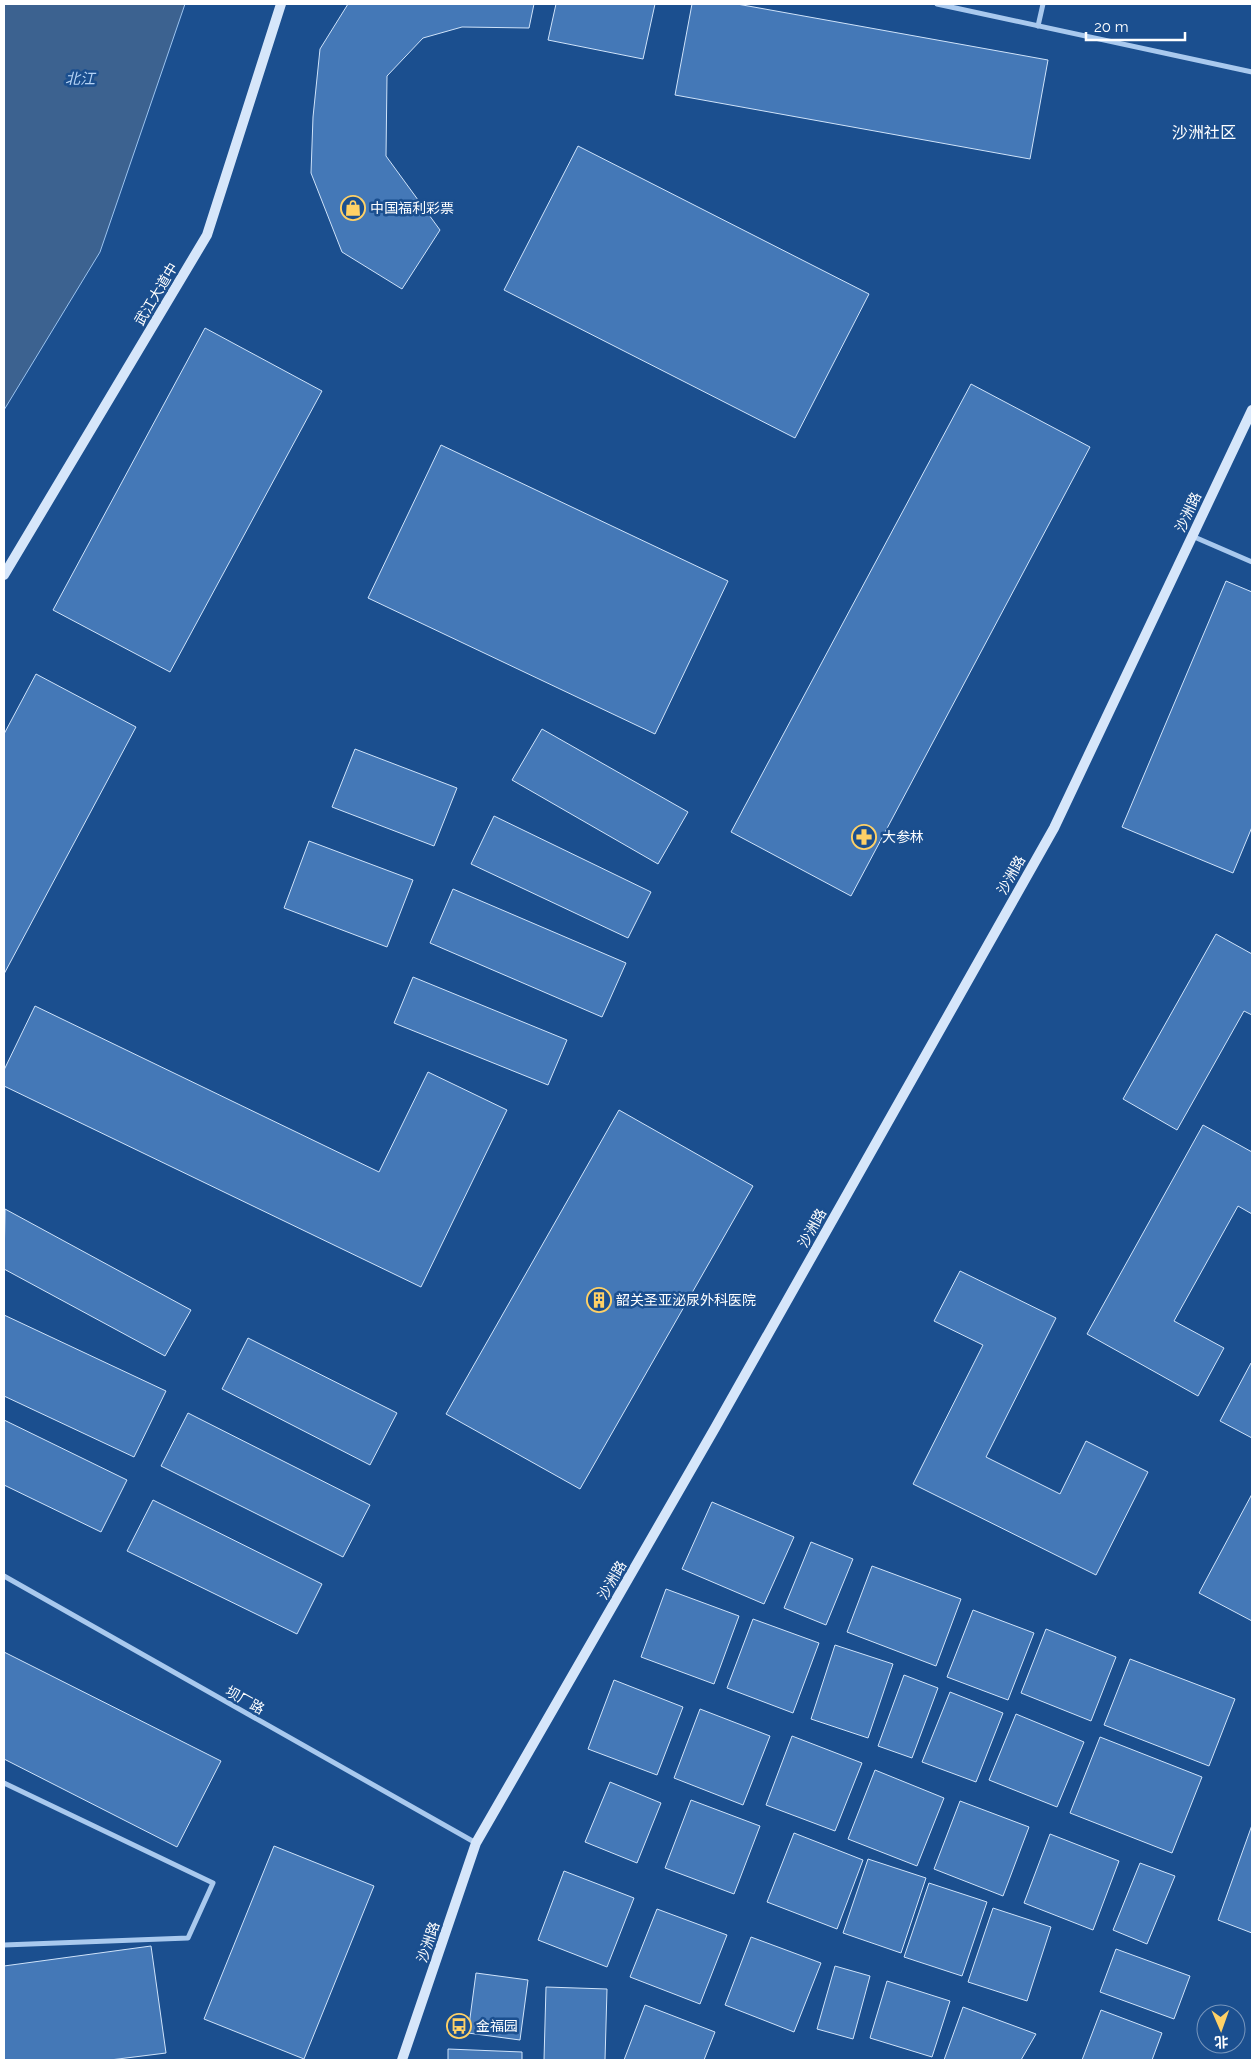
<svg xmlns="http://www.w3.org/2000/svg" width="1256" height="2064" viewBox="0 0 1256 2064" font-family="Raleway,'Noto Sans SC',sans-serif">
<rect width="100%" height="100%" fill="#1b4f8f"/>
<path fill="#3c6290" stroke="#9cc4f0" d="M4 4H185L100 252 4 410Z"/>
<g fill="#4478b7" stroke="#cfe3fa">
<path d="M348 4H534L529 28 462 27 423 38 387 76 386 156 440 230 402 289 342 252 311 173 313 117 320 49Z"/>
<path d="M556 4H655L643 59 548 40Z"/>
<path d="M692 4H737L1048 60 1030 159 675 95Z"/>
<path d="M578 146 869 294 795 438 504 290Z"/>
<path d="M205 328 322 391 170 672 53 610Z"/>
<path d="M971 384 1090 447 851 896 731 832Z"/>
<path d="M441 445 728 581 655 734 368 598Z"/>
<path d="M1226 581 1252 592V827L1233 873 1122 827Z"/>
<path d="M36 674 136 727 4 974V734Z"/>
<path d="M542 729 688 812 658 864 512 780Z"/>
<path d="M355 749 457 788 434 846 332 807Z"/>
<path d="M494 816 651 892 628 938 471 864Z"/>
<path d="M309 841 413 880 387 947 284 908Z"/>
<path d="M453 889 626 963 602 1017 430 943Z"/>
<path d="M1216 934 1252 954V1015L1244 1011 1177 1130 1123 1099Z"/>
<path d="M413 977 567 1040 548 1085 394 1023Z"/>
<path d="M35 1006 379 1172 428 1072 507 1110 421 1287 4 1086V1070Z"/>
<path d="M619 1110 753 1186 580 1489 446 1414Z"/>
<path d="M1203 1125 1252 1152V1214L1238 1206 1174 1321 1224 1348 1198 1396 1087 1334Z"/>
<path d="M5 1209 191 1310 165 1356 4 1269Z"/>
<path d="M960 1271 1056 1318 986 1457 1060 1494 1086 1441 1148 1472 1096 1575 913 1484 983 1345 934 1321Z"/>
<path d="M4 1315 166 1391 134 1457 4 1396Z"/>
<path d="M248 1338 397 1413 370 1465 222 1389Z"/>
<path d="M1251 1363 1252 1364V1438L1220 1421Z"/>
<path d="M188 1413 370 1505 343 1557 161 1466Z"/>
<path d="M4 1420 127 1480 101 1532 4 1485Z"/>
<path d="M1252 1494V1621L1199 1593Z"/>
<path d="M153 1500 322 1584 297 1634 127 1551Z"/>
<path d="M712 1502 794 1537 764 1604 682 1569Z"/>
<path d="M811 1542 853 1559 826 1625 784 1608Z"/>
<path d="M872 1566 961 1599 936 1666 847 1632Z"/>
<path d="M666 1589 739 1616 714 1684 641 1657Z"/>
<path d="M973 1610 1034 1633 1008 1700 947 1677Z"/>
<path d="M753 1619 819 1643 793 1713 727 1688Z"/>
<path d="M1046 1629 1116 1657 1091 1721 1021 1693Z"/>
<path d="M835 1645 893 1664 868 1738 811 1719Z"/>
<path d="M4 1652 221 1761 177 1847 4 1759Z"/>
<path d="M1130 1659 1235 1699 1209 1766 1104 1725Z"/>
<path d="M904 1675 938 1688 912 1758 878 1746Z"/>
<path d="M614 1680 683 1707 657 1775 588 1749Z"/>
<path d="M950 1692 1003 1713 976 1782 922 1762Z"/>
<path d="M700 1709 770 1736 743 1805 674 1778Z"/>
<path d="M1016 1714 1084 1742 1057 1807 989 1780Z"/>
<path d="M792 1736 862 1763 835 1831 766 1805Z"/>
<path d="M1100 1737 1202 1777 1172 1853 1070 1813Z"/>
<path d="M875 1770 944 1798 917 1866 848 1839Z"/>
<path d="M610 1782 661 1803 637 1863 585 1842Z"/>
<path d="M691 1800 760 1826 734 1894 665 1868Z"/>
<path d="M960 1801 1029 1827 1003 1896 934 1869Z"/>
<path d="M1252 1825V1933L1218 1920Z"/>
<path d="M794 1833 863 1860 837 1929 767 1902Z"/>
<path d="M1050 1834 1119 1861 1093 1930 1024 1903Z"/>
<path d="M274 1846 374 1886 304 2059 204 2019Z"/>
<path d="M868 1859 926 1878 901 1953 843 1933Z"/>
<path d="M1140 1863 1175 1876 1147 1944 1113 1930Z"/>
<path d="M564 1871 634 1898 607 1967 538 1940Z"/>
<path d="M929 1883 987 1902 962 1976 904 1957Z"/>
<path d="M993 1908 1051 1927 1027 2001 968 1982Z"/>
<path d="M657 1909 727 1935 700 2004 630 1977Z"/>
<path d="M751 1937 821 1963 794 2032 725 2005Z"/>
<path d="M151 1946 166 2053 110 2060H4V1966Z"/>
<path d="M1116 1949 1190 1976 1174 2019 1100 1992Z"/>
<path d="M835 1966 870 1976 853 2039 817 2029Z"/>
<path d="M476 1973 528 1980 520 2040 468 2033Z"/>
<path d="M887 1981 950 2001 932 2057 870 2038Z"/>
<path d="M546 1987 607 1989 605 2060H544Z"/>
<path d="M645 2005 715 2032 704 2060H624Z"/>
<path d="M963 2007 1036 2034 1021 2060H944Z"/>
<path d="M1101 2010 1162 2033 1152 2060H1082Z"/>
<path d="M448 2049 522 2052V2060H448Z"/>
</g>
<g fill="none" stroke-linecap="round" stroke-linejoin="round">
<g stroke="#a9c9ee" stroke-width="5">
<path d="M937 4 1252 72"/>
<path d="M1038 26 1043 4"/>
<path d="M1192 536 1252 562"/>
<path d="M4 1576 476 1843"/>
<path d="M4 1783 213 1883 188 1938 4 1945"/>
</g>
<g stroke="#d6e6fa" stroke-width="10">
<path d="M4 575 207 235 281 4"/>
<path d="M402 2060 476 1843 715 1428 1054 828 1252 410"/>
</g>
</g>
<defs>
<symbol id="shop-ring" viewBox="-11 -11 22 22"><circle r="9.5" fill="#1b4f8f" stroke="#ffd166" stroke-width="1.5"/><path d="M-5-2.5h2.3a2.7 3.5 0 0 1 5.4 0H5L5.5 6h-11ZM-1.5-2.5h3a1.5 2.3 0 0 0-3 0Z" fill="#ffd166"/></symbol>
<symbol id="pharmacy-ring" viewBox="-11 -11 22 22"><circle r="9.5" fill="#1b4f8f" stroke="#ffd166" stroke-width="1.5"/><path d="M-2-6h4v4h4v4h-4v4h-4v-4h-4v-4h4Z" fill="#ffd166"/></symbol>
<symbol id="building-ring" viewBox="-11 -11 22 22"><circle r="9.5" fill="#1b4f8f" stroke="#ffd166" stroke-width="1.5"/><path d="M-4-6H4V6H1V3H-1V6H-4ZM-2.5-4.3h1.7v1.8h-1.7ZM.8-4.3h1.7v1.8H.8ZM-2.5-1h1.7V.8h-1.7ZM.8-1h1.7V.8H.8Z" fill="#ffd166"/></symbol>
<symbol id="bus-ring" viewBox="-11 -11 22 22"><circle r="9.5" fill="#1b4f8f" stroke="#ffd166" stroke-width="1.5"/><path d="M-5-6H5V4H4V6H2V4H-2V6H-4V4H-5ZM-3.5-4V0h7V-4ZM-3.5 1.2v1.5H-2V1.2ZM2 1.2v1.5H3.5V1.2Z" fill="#ffd166"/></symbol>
</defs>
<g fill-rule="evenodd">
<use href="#shop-ring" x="339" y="194" width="28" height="28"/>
<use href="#pharmacy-ring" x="850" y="823" width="28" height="28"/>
<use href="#building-ring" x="585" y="1286" width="28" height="28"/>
<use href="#bus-ring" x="445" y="2012" width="28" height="28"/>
</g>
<g text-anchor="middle" stroke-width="5" stroke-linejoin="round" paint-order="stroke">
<g font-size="14" fill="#fff" stroke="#1b4f8f" text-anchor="start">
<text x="370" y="213">中国福利彩票</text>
<text x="882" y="842">大参林</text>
<text x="616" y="1305">韶关圣亚泌尿外科医院</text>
<text x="476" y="2031">金福园</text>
</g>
<g font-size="14" fill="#fff" stroke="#1b4f8f">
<text transform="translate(156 294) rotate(-59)" y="5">武江大道中</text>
<text transform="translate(1188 512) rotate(-65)" y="5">沙洲路</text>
<text transform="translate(1011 875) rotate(-61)" y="5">沙洲路</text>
<text transform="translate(812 1228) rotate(-61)" y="5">沙洲路</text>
<text transform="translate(612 1580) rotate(-60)" y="5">沙洲路</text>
<text transform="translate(245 1700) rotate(29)" y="5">坝厂路</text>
<text transform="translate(428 1942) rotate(-71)" y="5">沙洲路</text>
</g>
<g font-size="15" font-style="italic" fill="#b5d3f5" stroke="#1b4f8f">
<text x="80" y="84">北江</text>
</g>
<g font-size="16" fill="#fff" stroke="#1b4f8f">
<text x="1204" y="138">沙洲社区</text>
</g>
</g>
<rect width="1256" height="2064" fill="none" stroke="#ffffff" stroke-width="10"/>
<g transform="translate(1221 2029) rotate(178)"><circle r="24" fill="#1b4f8f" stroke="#7695bc"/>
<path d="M0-4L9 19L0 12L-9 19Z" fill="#ffd166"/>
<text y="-8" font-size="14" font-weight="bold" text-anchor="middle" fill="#ffffff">北</text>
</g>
<path d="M1086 32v8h99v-8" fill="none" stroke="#ffffff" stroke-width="2.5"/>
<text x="1094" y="32" font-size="15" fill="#ffffff" stroke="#1b4f8f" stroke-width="4" paint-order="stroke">20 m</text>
</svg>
